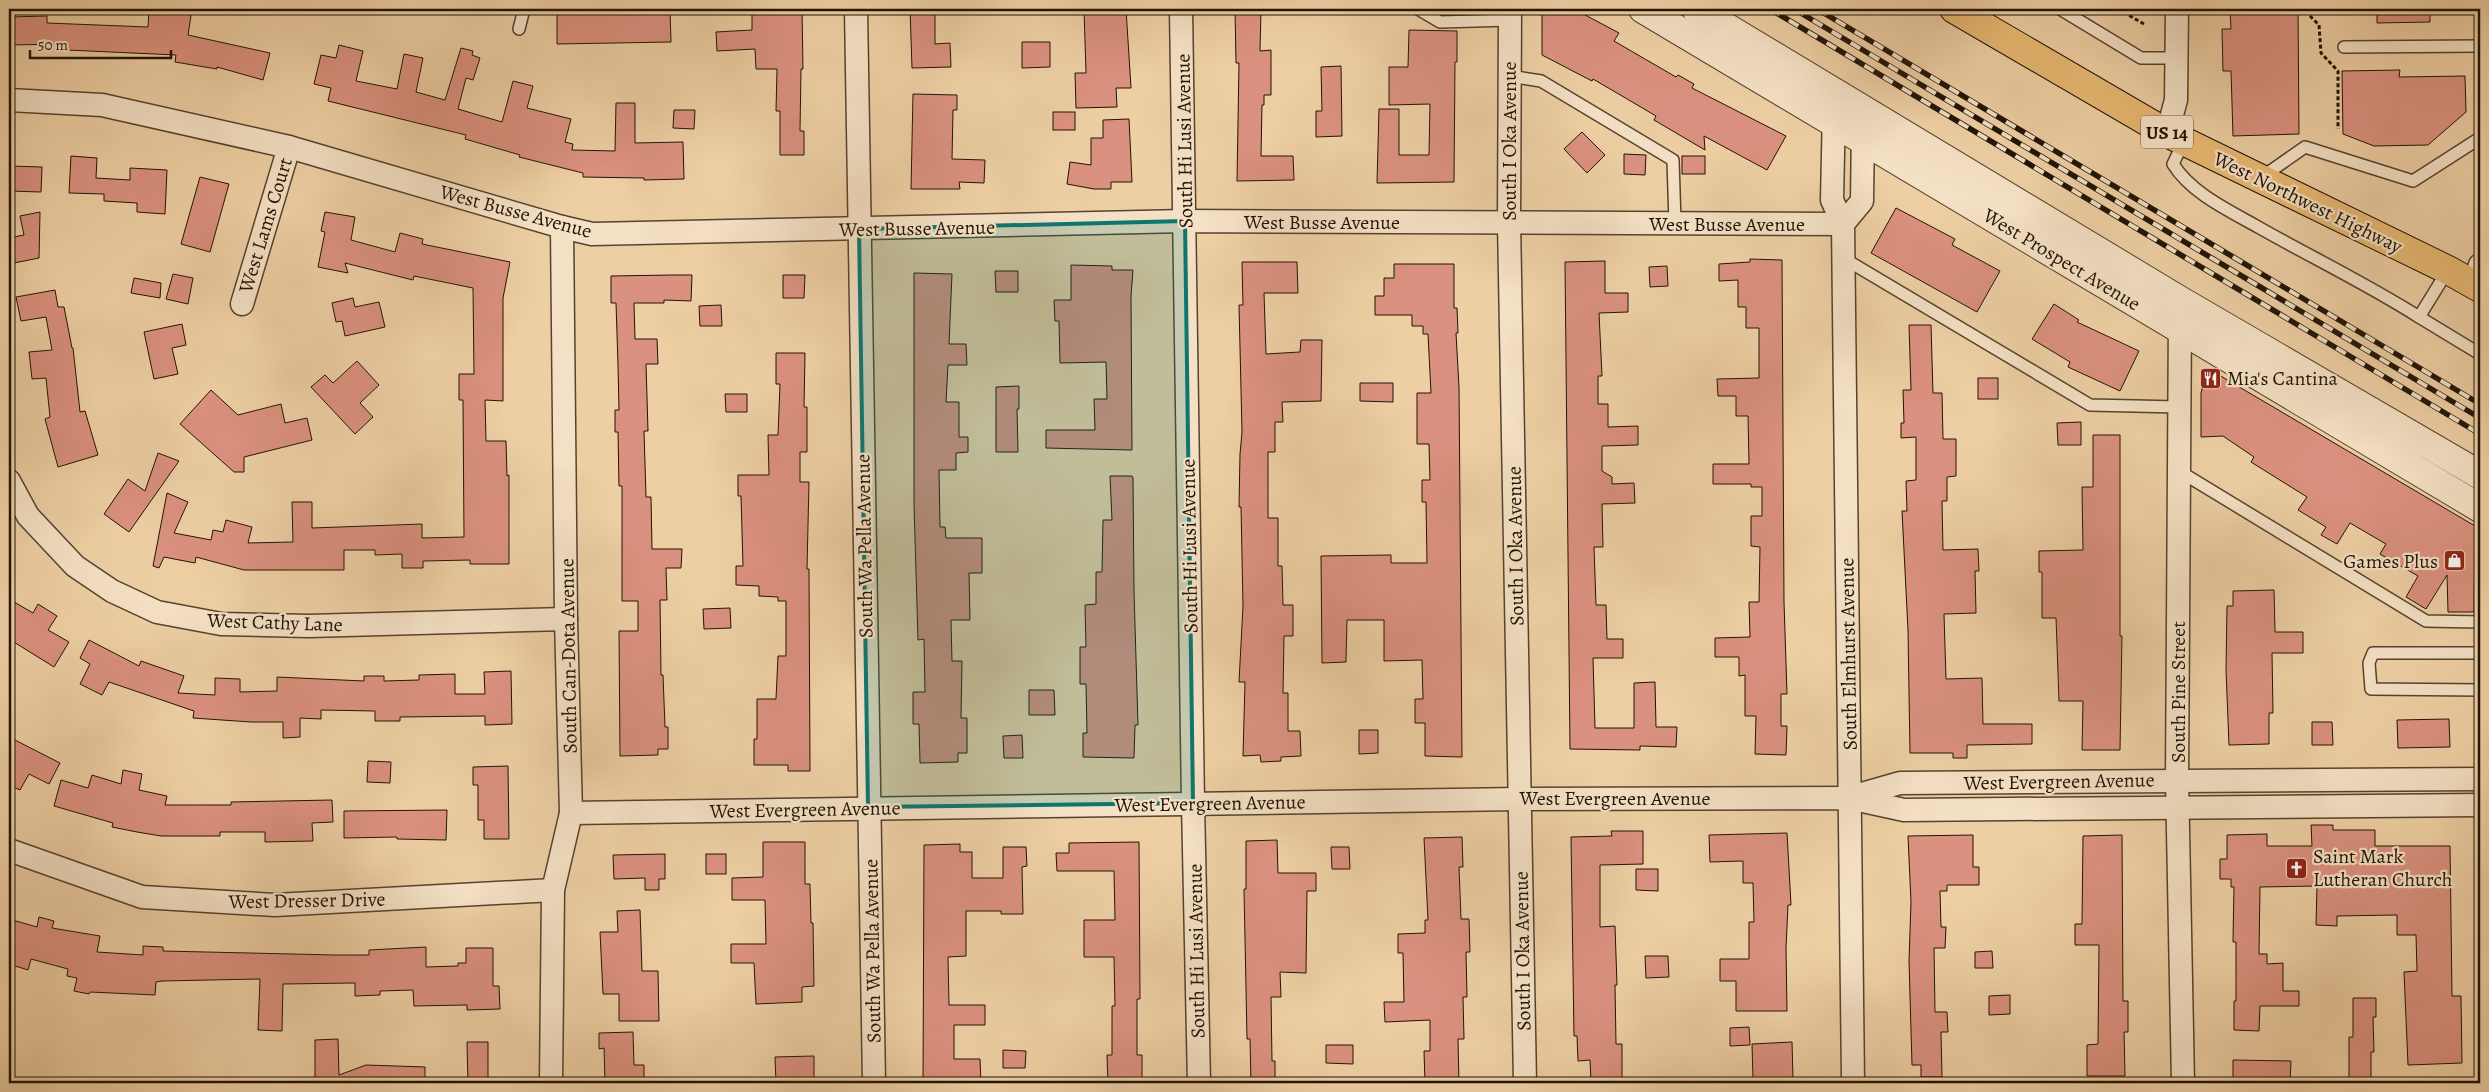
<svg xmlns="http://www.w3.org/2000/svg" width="2489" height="1092" viewBox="0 0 2489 1092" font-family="Alegreya,serif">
<rect width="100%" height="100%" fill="#eecfa4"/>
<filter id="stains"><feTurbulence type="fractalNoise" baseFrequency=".004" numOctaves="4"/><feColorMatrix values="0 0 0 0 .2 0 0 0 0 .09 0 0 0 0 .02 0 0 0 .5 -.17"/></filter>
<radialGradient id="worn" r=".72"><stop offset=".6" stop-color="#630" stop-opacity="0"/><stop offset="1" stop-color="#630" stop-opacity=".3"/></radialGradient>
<g fill="#db917f" stroke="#201406">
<path d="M149 9H192L188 35 270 53 263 80 217 67V69L175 62 176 55 67 50V44L9 45V17L47 16V23L148 27Z"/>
<path d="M557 9H670L671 42 557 44Z"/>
<path d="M752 9H802L803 69H801L800 131H804V155H780V111H776L777 69H756L755 49 717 51 716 32 752 30Z"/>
<path d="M910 9H935V44L950 43 951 67 912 68Z"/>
<path d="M1084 9H1126L1131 88H1116L1117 107 1076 108 1075 73H1086Z"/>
<path d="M1235 9H1261L1260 51 1271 50V95H1264V105H1262L1261 156H1293L1294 180 1237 181 1239 63H1236Z"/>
<path d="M1542 9H1574L1619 33 1614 41 1676 77 1678 75 1694 84 1692 88 1786 136 1767 170 1704 136 1705 150 1654 120 1656 116 1593 79 1592 81 1542 55Z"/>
<path d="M2230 9H2298L2299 134 2233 136 2231 71H2223L2222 29H2231Z"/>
<path d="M2377 9H2430V22L2377 23Z"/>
<path d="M1409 30 1457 31V62H1455L1454 182 1377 183 1379 109H1399V155H1429L1430 104 1389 105V67H1408Z"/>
<path d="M1022 42H1050V67L1022 68Z"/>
<path d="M339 45 363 51 356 81 397 89 404 54 423 58 416 92 445 100 461 48 473 51 472 55 480 58 473 80 466 78 458 109 502 122 513 81 533 86 527 108 571 119 565 142 573 144 572 150 615 151 616 103H635V143L683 142 684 179 644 180V178L583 177V173L519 157 520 155 465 139 466 135 328 101 331 88 314 84 321 55 336 58Z"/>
<path d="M1341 66 1342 136 1316 137V111H1322L1321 67Z"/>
<path d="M2400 70 2399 77 2465 76 2466 112 2428 145 2374 146 2343 134 2342 71Z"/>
<path d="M913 94 957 95V110H953L952 159 985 160 984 183 959 182 960 189H911Z"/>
<path d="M674 110H695L694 129 673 128Z"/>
<rect x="1053" y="112" width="22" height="18"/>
<path d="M1129 119 1132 182H1111V189H1094L1067 184 1070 162 1091 165V138H1103V120Z"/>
<path d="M1582 132 1605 155 1587 173 1564 149Z"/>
<path d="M1624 154 1646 155 1645 175 1624 174Z"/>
<path d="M71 156 97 158 96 178 130 180V168L167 170 165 214 137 212V203L104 201V194L69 193Z"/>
<rect x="1682" y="156" width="23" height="18"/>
<path d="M9 166 42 167 41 192 9 191Z"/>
<path d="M200 177 229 184 210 252 181 244Z"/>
<path d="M1896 208 1955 239 1952 245 2000 271 1977 312 1871 253Z"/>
<path d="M40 212 39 258 9 264V238L24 235 20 216Z"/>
<path d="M325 212 355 217 351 240 395 252 400 233 423 239 422 244 510 262 503 298V401L485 400 486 441H506L507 476 509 475V564H470V560L423 561V568H402V554L375 555V550H344V570H244L196 557 195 563 164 557 159 568 153 566 167 493 188 502 174 533 211 540 213 530 223 532 226 520 252 527 248 543 293 542 292 502H312V528L422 524V538L464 537 463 400H459V374H474L473 288 414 276 413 280 345 263 348 273 318 267 325 232 321 231Z"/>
<path d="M1750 259 1782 260 1784 602 1787 694H1781V726H1787L1786 755 1755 754 1756 716H1745V675L1739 676V657H1715V638L1750 637 1749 602H1759L1760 547 1751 546V516H1762V487H1751V484H1713V464H1749L1748 416H1736V396H1718L1717 379 1759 378V328H1746V307H1738V280L1719 281V264L1750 262Z"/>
<path d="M1605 261V293H1628V312L1599 313 1602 376H1598V404H1608V427L1638 426V445L1602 446V471L1612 477V484L1634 483 1635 503 1602 504 1603 547H1594L1596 605H1606L1607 639H1623V658H1593L1595 728H1634V683L1655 682 1656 727H1677L1676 747 1640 746V750L1570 749 1565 262Z"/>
<path d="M1242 262H1297L1298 293H1264L1266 354 1300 352 1301 340H1322L1321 401 1282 402 1283 422H1275V452H1268V518H1278V566H1282L1283 605H1293V636H1284L1283 693H1288V731H1300L1301 756 1281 757V761L1261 762 1260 755 1243 756 1245 682H1239L1243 606 1241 507H1239L1240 454 1242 432 1239 305H1243Z"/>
<path d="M1394 264H1454V308H1457L1458 333H1456L1459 387 1462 757 1425 756V723H1415V699H1423L1422 660 1384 661V620H1347L1346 662 1322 663 1321 556 1391 555V563H1427L1426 502H1422V480H1430L1429 444H1417V393H1431L1428 334H1423V326H1412V315H1375V296H1384V278H1394Z"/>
<path d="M1071 265 1112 266V270H1133L1131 296 1132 450 1046 448V430H1095L1094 399H1107L1106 362 1060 363 1059 321H1055L1054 300H1071Z"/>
<path d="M1667 266 1668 286 1650 287 1649 267Z"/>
<path d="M995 271H1018V292H996Z"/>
<path d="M914 273 952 274 949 344H966L967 365H948L946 402H959V437H968V452L956 453V470H939L940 527H945L946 538H982V573H969L970 620H951L952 661H962L961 718H967V753H958V762L920 763 919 724H913V692H925L924 639 918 640 914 504Z"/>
<path d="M173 274 193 278 188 304 166 299Z"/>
<path d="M672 275H692L691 301 664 300V303H634L635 339H657L658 364H646L648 431H644L646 497H651L652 549H682L681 568H666L667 600H660L661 675H663L665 727H668V749H658V755L620 756 619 631H638V601H622V486H619L618 432H615V410H619L618 365 616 303H611V276Z"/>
<path d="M783 275H805L804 298H783Z"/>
<path d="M134 278 161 283 160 298 131 293Z"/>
<path d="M55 290 58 307H64L72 348H73L80 412 85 411 98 455 58 467 45 419 50 417 46 378 32 379 29 352 52 350 46 317 21 321 16 297Z"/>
<path d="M353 298 355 307 379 302 385 327 345 336 342 321 336 322 332 303Z"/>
<path d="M2054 304 2079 320 2077 322 2139 351 2120 391 2068 367 2070 362 2032 339Z"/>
<path d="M721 305 722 326H700L699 306Z"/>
<path d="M182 324 186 345 172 348 178 374 154 379 144 332Z"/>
<path d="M1909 325H1931L1933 393H1942L1943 439H1956V476L1947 477V501H1942L1943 550 1978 549 1979 571H1975L1976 613 1944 614 1946 679 1982 678 1983 724H2032V744L1967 745V758H1953V753H1910L1908 630 1902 511H1907L1906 481 1916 480V437L1901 438V423H1904L1903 390H1911Z"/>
<path d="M776 353H805L804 407H807V452H800V482H809L807 569H809L810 771H788V765H754V739H757V699H776L778 656H786V601H778V597L759 596V586L736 585V566H743L741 496H738V475H769L768 435H778L780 384H776Z"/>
<path d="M357 361 379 385 360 403 373 417 355 434 311 387 325 375 333 383Z"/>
<path d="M2219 375 2475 526 2474 612H2448L2447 575 2426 609 2406 597 2418 576 2380 554 2386 544 2350 523 2337 544 2321 535 2326 527 2298 510 2307 497 2251 462 2254 457 2223 436 2201 437V393L2204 381Z"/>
<rect x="1978" y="378" width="20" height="21"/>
<path d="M1360 383H1393V402L1360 401Z"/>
<path d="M1019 386V409H1017L1018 452H996V387Z"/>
<path d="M211 390 238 415 281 404 285 423 307 418 312 440 244 457V472H234L180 424Z"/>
<path d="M725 394H747V412H726Z"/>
<path d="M2081 422V445H2058L2057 423Z"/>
<path d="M2093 435H2120V636H2122L2120 750H2082L2083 701H2059L2056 618H2042V572H2039V551L2083 550 2082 487H2093Z"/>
<path d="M158 453 179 461 129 532 104 514 128 479 145 491Z"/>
<path d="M1110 476H1132L1133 478 1134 592 1138 725H1135L1134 758 1083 757V733H1087L1086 684H1080V647H1086L1085 605 1096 604V572H1102L1103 520H1112Z"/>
<path d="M2274 590 2275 632H2303V653H2272L2273 713H2269V744L2229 745 2226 670 2227 606H2233V591Z"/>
<path d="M9 599 33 613 38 604 57 616 48 630 69 642 54 667 9 639Z"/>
<path d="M730 608 731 628 704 629 703 609Z"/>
<path d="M89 640 139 666 141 661 184 676 178 693 215 695V678L240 679V692L277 691V677L364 681V676H384V681L419 680V675L455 674V694H485L484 672 511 671 512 724 485 725V716L400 717V721H375V711L321 710V719L300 718V737L283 738V722H251L193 718 194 711 109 682 102 695 80 684 90 664 80 658Z"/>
<path d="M1029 690H1054L1055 715H1029Z"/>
<path d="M2449 719 2450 747 2398 748 2397 720Z"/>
<path d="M2312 722H2332L2333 745H2312Z"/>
<path d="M1359 730H1378V753L1359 754Z"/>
<path d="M1022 735 1023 758H1004L1003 736Z"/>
<path d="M9 737 60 763 49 784 29 774 20 790 9 785Z"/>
<path d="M368 761 391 762 390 783 367 782Z"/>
<path d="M508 766 509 839H484V820H478V785H473V767Z"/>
<path d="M123 770 142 774 139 790 167 796 165 805H231V802L332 800 333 822 312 823 313 841 265 842V832H220V836H161L137 832 112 827 113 823 54 806 61 780 88 788 92 775 121 784Z"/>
<path d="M447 810 446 840 397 839V837L344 838V811Z"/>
<path d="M2311 825H2333V830H2375V846H2450L2452 996H2461L2462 1063 2408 1065 2404 972 2417 971 2416 935H2397V915L2337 916V926L2316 925 2317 886 2260 887 2259 954H2267V964L2283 963V991H2299V1006H2260L2259 1031 2234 1030V1001H2236V942H2233L2234 887H2231V879H2220V859H2227V835L2267 834V846H2312Z"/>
<path d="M1611 831H1643V864L1600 865V927L1615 926 1617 985H1615L1616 1044H1622V1081H1591L1590 1060 1578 1061 1577 1036H1574L1571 837 1612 836Z"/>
<path d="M1787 833 1791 905H1788L1786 948 1787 1011H1736V981H1720V959H1749V922H1754L1753 883H1743V861L1710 862 1709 835Z"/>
<path d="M1973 835V867H1979V885H1947V891H1940L1941 927H1946L1945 948H1934L1935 1012H1947L1948 1032H1941L1942 1077H1921V1065H1912L1909 961 1911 902 1908 836Z"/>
<path d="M2122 835 2123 1001H2128V1032H2124L2125 1076H2087V1045L2098 1044 2099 945H2075V924H2082L2083 836Z"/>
<path d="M1462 837 1463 867H1459L1461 919H1469L1470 952H1466L1467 997H1463L1464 1039H1458L1459 1083H1425L1424 1051H1430V1020L1385 1022 1384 1002H1404L1403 953H1398V934L1425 933V920H1428L1424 838Z"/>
<path d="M1277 840 1278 873H1316V891H1307L1306 973 1280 972 1281 997H1271L1272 1061H1275V1083H1251L1250 1039H1247L1244 889H1246V841Z"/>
<path d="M763 842H805V884H810L811 923H813L814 986 802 987V1002L756 1004 754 963H731V944H766L765 900H732V878L763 877Z"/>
<path d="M1139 842 1140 999H1137V1055H1142V1083H1108L1107 1055H1112V1006H1115L1114 957H1084V920H1115L1114 871H1057L1056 853H1069V843Z"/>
<path d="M960 844V852H972V878H1003V847H1026L1027 866 1022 867 1023 914H1001V911H966V956L948 957 949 1005H985V1025H954V1059H980L981 1083H923L924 845Z"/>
<path d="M1331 847H1349L1350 869H1332Z"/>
<path d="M665 854V879H659V890H645V878L614 879 613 855Z"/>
<rect x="706" y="854" width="20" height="20"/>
<path d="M1636 869H1658V891L1636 890Z"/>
<path d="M640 910 642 971H658L659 1021H619V994H603L600 932H618L617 911Z"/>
<path d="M39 917 54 921 52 928 100 936 97 952 143 955V946L163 947V951L335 955H369V950L426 947V967L458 966V963H466V948H493V986H499L500 1009 467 1010V1005L414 1006 413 990 380 991V995L355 996V983L283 984 282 1031 258 1030 260 979 162 981 156 982 155 995 90 992 89 994 74 991 77 978 67 976 68 969 31 959 28 970 9 964V919L37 927Z"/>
<path d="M1992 951 1993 968H1975V952Z"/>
<path d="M1645 956H1668L1669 977 1646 978Z"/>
<path d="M2010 995V1014L1989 1015V996Z"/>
<path d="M2353 998H2376V1017H2373L2374 1052H2371V1083H2349V1037H2353Z"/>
<path d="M1749 1027 1750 1045 1730 1046V1028Z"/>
<path d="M633 1032 634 1065H644V1083H605L604 1048 599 1049V1033Z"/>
<path d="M338 1039 339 1075 366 1065 425 1067V1083H315V1040Z"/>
<path d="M467 1042H488V1083H468Z"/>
<path d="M1792 1042 1793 1079 1753 1080 1752 1044Z"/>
<path d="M1326 1045H1353V1064L1326 1063Z"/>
<path d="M1003 1050 1026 1051 1025 1068H1003Z"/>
<path d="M814 1056V1083H776L775 1057Z"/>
<path d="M2233 1060 2291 1061 2290 1083H2233Z"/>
</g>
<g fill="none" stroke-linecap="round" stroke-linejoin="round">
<defs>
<g id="service">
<path d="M1418 9 1440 22 1509 20"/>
<path d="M2060 9 2141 58H2178"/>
<path d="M519 29 524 9"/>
<path d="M2344 47 2480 46"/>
<path d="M1509 76 1541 81 1673 160 1675 223"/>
<path d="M2184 141 2173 164C2191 193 2228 210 2258 227 2311 257 2367 284 2419 317"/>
<path d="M2262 177 2305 147 2413 181 2480 138"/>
<path d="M1843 258 2090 405 2179 407"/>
<path d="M2448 270 2419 317 2480 354"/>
<path d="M2179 471 2426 621 2480 622"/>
<path d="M2480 653H2373L2369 663 2371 689 2480 690"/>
</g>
<g id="minor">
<path d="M856 9 874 1083"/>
<path d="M1181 9 1193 803 1199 1083"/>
<path d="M1510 9 1509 222 1525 1083"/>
<path d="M9 100 102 105 289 147 562 227 592 234 1185 221 1843 224"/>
<path d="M1834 109 1832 200 1843 224 1853 1083"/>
<path d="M2167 133 2176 100 2177 9"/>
<path d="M1843 224 1862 201 1863 125"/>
<path d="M2473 284 2480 265"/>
<path d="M242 304 289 147"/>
<path d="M2180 314 2177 779 2183 1083"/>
<path d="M9 481 28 516 75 566 112 591 157 612 221 624 309 626 566 619"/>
<path d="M1851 797 1900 783 2480 779"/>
<path d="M571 813 1519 799 1849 798 1904 810 2480 805"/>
<path d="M9 850 142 897 275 905 553 890"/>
<path d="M551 1083 553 890 571 813 566 619 562 227"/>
</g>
<g id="tertiary">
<path d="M1643 9 2480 508"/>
<path d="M1696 9 2181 301 2480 475"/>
</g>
<path id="primary" d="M1954 9 2167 133 2448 270 2480 288"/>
</defs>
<use href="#service" stroke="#54432e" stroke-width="14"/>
<use href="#minor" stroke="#54432e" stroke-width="25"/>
<use href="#tertiary" stroke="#54432e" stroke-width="30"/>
<use href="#primary" stroke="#201406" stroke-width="30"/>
<g stroke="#201406" stroke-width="3" stroke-dasharray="4 2.5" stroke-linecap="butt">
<path d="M2118 9 2144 24"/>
<path d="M2310 9 2311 17 2319 25 2321 53 2338 71V129"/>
</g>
<use href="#service" stroke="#f4e0c4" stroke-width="11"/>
<use href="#minor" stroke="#f4e0c4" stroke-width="22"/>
<use href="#tertiary" stroke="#f4e0c4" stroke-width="28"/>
<use href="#primary" stroke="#e7b872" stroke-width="28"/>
<defs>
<g id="rail">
<path d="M1770 9 2480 434"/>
<path d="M1794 9 2480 418"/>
<path d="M1817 9 2480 404"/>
</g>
</defs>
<use href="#rail" stroke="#201406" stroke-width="5.5"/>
<use href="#rail" stroke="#f4e0c4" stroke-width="4" stroke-dasharray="11" stroke-linecap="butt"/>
</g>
<path fill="#0f766e" fill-opacity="0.2" stroke="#0f766e" stroke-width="4" stroke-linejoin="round" d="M1185 221 1193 803 868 807 859 229Z"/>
<defs>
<symbol id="restaurant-square" viewBox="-11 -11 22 22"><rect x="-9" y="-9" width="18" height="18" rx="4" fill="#8f2418" stroke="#f4e0c4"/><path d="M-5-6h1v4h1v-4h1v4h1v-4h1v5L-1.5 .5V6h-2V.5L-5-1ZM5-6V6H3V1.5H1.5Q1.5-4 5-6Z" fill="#fff"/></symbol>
<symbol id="shop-square" viewBox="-11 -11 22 22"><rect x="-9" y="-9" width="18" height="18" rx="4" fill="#8f2418" stroke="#f4e0c4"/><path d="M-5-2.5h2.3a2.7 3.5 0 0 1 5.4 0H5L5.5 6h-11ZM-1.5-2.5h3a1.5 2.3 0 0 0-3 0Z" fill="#fff"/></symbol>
<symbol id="church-square" viewBox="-11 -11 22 22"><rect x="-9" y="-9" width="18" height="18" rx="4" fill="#8f2418" stroke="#f4e0c4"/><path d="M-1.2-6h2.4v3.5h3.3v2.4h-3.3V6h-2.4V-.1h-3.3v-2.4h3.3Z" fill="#fff"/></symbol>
</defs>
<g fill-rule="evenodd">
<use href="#restaurant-square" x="2198" y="366" width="25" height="25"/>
<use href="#shop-square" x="2442" y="548" width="25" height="25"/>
<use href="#church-square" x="2284" y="856" width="25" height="25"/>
</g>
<g text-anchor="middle" stroke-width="4.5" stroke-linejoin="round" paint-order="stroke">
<rect fill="#f4e0c4" stroke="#60513f" stroke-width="1" x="2141" y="115.5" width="52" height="33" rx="4"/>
<g font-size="19" font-weight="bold" fill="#201406">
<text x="2167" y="139">US 14</text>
</g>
<g font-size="20" fill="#201406" stroke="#f4e0c4">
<text transform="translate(1184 141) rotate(-91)" y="7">South Hi Lusi Avenue</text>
<text transform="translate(1509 141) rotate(-90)" y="7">South I Oka Avenue</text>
<text transform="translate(2308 202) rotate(26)" y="7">West Northwest Highway</text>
<text transform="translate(516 211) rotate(15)" y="7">West Busse Avenue</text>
<text x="1322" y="229">West Busse Avenue</text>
<text x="1727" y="231">West Busse Avenue</text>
<text transform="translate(265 225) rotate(-73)" y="7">West Lams Court</text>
<text transform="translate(917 228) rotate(-1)" y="7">West Busse Avenue</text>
<text transform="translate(2062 259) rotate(31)" y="7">West Prospect Avenue</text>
<text transform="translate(864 546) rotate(-91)" y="7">South Wa Pella Avenue</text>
<text transform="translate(1189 546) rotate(-91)" y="7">South Hi Lusi Avenue</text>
<text transform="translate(1515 546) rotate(-91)" y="7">South I Oka Avenue</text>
<text transform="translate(275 622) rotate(2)" y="7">West Cathy Lane</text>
<text transform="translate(1848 654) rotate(-91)" y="7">South Elmhurst Avenue</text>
<text transform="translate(568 656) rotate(-91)" y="7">South Can-Dota Avenue</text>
<text transform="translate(2178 692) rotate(-90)" y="7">South Pine Street</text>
<text transform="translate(2059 781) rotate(-1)" y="7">West Evergreen Avenue</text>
<text x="1615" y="805">West Evergreen Avenue</text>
<text transform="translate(1210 803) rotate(-1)" y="7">West Evergreen Avenue</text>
<text transform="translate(805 809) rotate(-1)" y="7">West Evergreen Avenue</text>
<text transform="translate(307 900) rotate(-1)" y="7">West Dresser Drive</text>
<text transform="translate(872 951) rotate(-91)" y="7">South Wa Pella Avenue</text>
<text transform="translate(1196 951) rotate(-91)" y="7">South Hi Lusi Avenue</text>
<text transform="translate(1522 951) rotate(-91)" y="7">South I Oka Avenue</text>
</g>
<g font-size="20" fill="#201406" stroke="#f4e0c4" text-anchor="start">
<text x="2227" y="385">Mia's Cantina</text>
<text x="2438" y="568" text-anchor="end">Games Plus</text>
<text x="2313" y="863">Saint Mark<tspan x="2313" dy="23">Lutheran Church</tspan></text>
</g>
</g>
<rect width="2489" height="1092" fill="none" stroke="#eecfa4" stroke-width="30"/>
<rect x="10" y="10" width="2469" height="1072" fill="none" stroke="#201406" stroke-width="2.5"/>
<rect x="15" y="15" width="2459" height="1062" fill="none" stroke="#201406"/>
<path d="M30 50v8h141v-8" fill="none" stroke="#201406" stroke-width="2.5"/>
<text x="38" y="50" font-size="15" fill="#201406" stroke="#f4e0c4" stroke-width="4" paint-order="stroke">50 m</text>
<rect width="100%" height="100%" filter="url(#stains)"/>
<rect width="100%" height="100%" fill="url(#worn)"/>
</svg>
